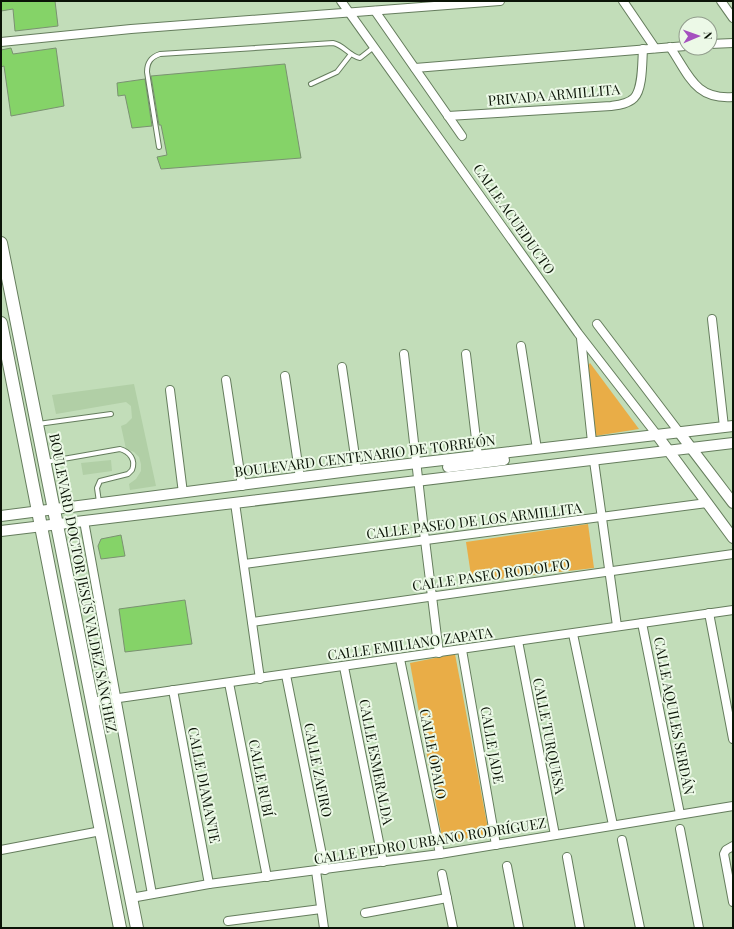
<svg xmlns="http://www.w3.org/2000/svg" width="734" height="929" viewBox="0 0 734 929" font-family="'Playfair Display',serif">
<rect width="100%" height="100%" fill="#c2ddb9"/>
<g fill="#b1cfa6">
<path d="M134 384 156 486 130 490 129 484 136 479 141 471V464L139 457 134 452 126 449 121 426 126 424 132 418 131 406 126 402 56 414 52 395Z"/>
<path d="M111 460 112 471 83 475 81 463Z"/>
</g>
<g fill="#e9ad47">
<path d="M590 363 639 429 595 436 587 367Z"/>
<path d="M588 524 594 568 472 582 466 542Z"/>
<path d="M455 654 489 834 443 843 410 663Z"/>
</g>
<g fill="#85d368" stroke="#7a9271">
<path d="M1 1H55L58 26 15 31 13 9 1 11Z"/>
<path d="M11 48 13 54 56 48 64 106 11 116 4 66 1 67V50Z"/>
<path d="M285 64 301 158 161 169 157 157 167 155 161 125H159L151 76Z"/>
<path d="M145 79 152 126 132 128 125 95 118 96 117 83Z"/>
<path d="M121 535 125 556 101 559 98 546 101 539Z"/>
<path d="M185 600 192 644 125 652 119 609Z"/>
</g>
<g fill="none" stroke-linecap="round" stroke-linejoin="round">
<defs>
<g id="service">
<path d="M311 84 337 72 351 54"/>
<path d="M159 147 147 72C147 62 151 57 160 54L333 43C344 45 349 56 360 58L374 47"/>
<path d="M38 424 111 414"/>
<path d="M46 462 120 449C130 452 136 460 132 470L128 474 100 481 97 488 99 502"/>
</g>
<g id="minor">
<path d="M341 1 578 333 657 435"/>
<path d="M623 1 655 48"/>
<path d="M721 1 733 18"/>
<path d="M375 11 462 136"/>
<path d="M1 42 131 29 500 1"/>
<path d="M710 44 733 43"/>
<path d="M670 47C689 75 695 100 733 97"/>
<path d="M415 68 686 46"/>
<path d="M448 116 611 106C618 105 628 104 634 98 643 89 642 62 643 49"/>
<path d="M712 319 724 427"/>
<path d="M597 324 679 432"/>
<path d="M581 338 592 442"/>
<path d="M521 346 537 449"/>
<path d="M404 354 425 540 439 653"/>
<path d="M466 354 478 456"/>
<path d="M342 367 357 470"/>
<path d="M285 376 300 478"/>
<path d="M226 380 242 486"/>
<path d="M170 390 183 493"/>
<path d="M594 461 617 626"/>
<path d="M235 503 260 679"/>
<path d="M84 521 152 894"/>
<path d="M244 564 707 503"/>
<path d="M709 613 733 739"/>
<path d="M252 622 733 554"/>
<path d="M642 623 680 814"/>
<path d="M573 634 613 825"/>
<path d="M518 641 555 835"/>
<path d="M462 650 496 845"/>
<path d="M400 659 440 854"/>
<path d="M344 667 383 862"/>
<path d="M286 675 325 870"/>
<path d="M229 683 267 877"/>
<path d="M173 690 209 884"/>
<path d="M91 702 733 610"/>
<path d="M680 829 699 928"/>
<path d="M622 840 640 928"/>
<path d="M733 846 726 850 724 854 733 902"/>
<path d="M1 850 101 831"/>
<path d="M567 857 580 928"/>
<path d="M507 866 519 928"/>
<path d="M316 871 324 928"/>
<path d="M442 874 453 928"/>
<path d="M131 898 209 884 440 854 733 806"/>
<path d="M365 913 447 898"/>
<path d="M228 921 321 909"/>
</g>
<g id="tertiary">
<path d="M679 432 733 503"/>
<path d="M657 435 733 538"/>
<path d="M448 467 504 460"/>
<path d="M1 516 357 470 733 426"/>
<path d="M1 531 733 443"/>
</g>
<g id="secondary">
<path d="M1 243 137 928"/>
<path d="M1 323 120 928"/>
</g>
</defs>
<use href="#service" stroke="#657d5d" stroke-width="6"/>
<use href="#minor" stroke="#657d5d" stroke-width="10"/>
<use href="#tertiary" stroke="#657d5d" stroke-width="12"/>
<use href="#secondary" stroke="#657d5d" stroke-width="14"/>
<use href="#service" stroke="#fff" stroke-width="4"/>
<use href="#minor" stroke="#fff" stroke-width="8"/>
<use href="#tertiary" stroke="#fff" stroke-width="10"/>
<use href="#secondary" stroke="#fff" stroke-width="12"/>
</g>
<g text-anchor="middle" stroke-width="4" stroke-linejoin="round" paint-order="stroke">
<g font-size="14" fill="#0b1407" stroke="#ecf9e7">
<text transform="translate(554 95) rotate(-5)" y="5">PRIVADA ARMILLITA</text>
<text transform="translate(514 219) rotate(55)" y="5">CALLE ACUEDUCTO</text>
<text transform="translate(365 456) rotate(-7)" y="5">BOULEVARD CENTENARIO DE TORREÓN</text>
<text transform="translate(474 521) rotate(-7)" y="5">CALLE PASEO DE LOS ARMILLITA</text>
<text transform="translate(491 575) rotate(-8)" y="5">CALLE PASEO RODOLFO</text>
<text transform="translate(83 583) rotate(79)" y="5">BOULEVARD DOCTOR JESÚS VALDEZ SÁNCHEZ</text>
<text transform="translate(410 644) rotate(-8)" y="5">CALLE EMILIANO ZAPATA</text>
<text transform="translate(674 716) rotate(79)" y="5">CALLE AQUILES SERDÁN</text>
<text transform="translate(549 736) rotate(79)" y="5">CALLE TURQUESA</text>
<text transform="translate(492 745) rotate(80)" y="5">CALLE JADE</text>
<text transform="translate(433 754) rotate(79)" y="5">CALLE ÓPALO</text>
<text transform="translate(376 762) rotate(79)" y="5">CALLE ESMERALDA</text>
<text transform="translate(318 770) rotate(79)" y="5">CALLE ZAFIRO</text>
<text transform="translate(261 778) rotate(79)" y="5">CALLE RUBÍ</text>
<text transform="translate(204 785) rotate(79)" y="5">CALLE DIAMANTE</text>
<text transform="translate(430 841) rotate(-9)" y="5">CALLE PEDRO URBANO RODRÍGUEZ</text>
</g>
</g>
<rect width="734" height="929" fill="none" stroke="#0b1407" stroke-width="4"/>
<g transform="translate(698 36) rotate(88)"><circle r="19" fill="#ecf9e7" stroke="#929d8d"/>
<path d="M0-3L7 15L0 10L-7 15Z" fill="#a550bf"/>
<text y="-6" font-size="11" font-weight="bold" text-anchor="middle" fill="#0b1407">N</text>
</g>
</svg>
